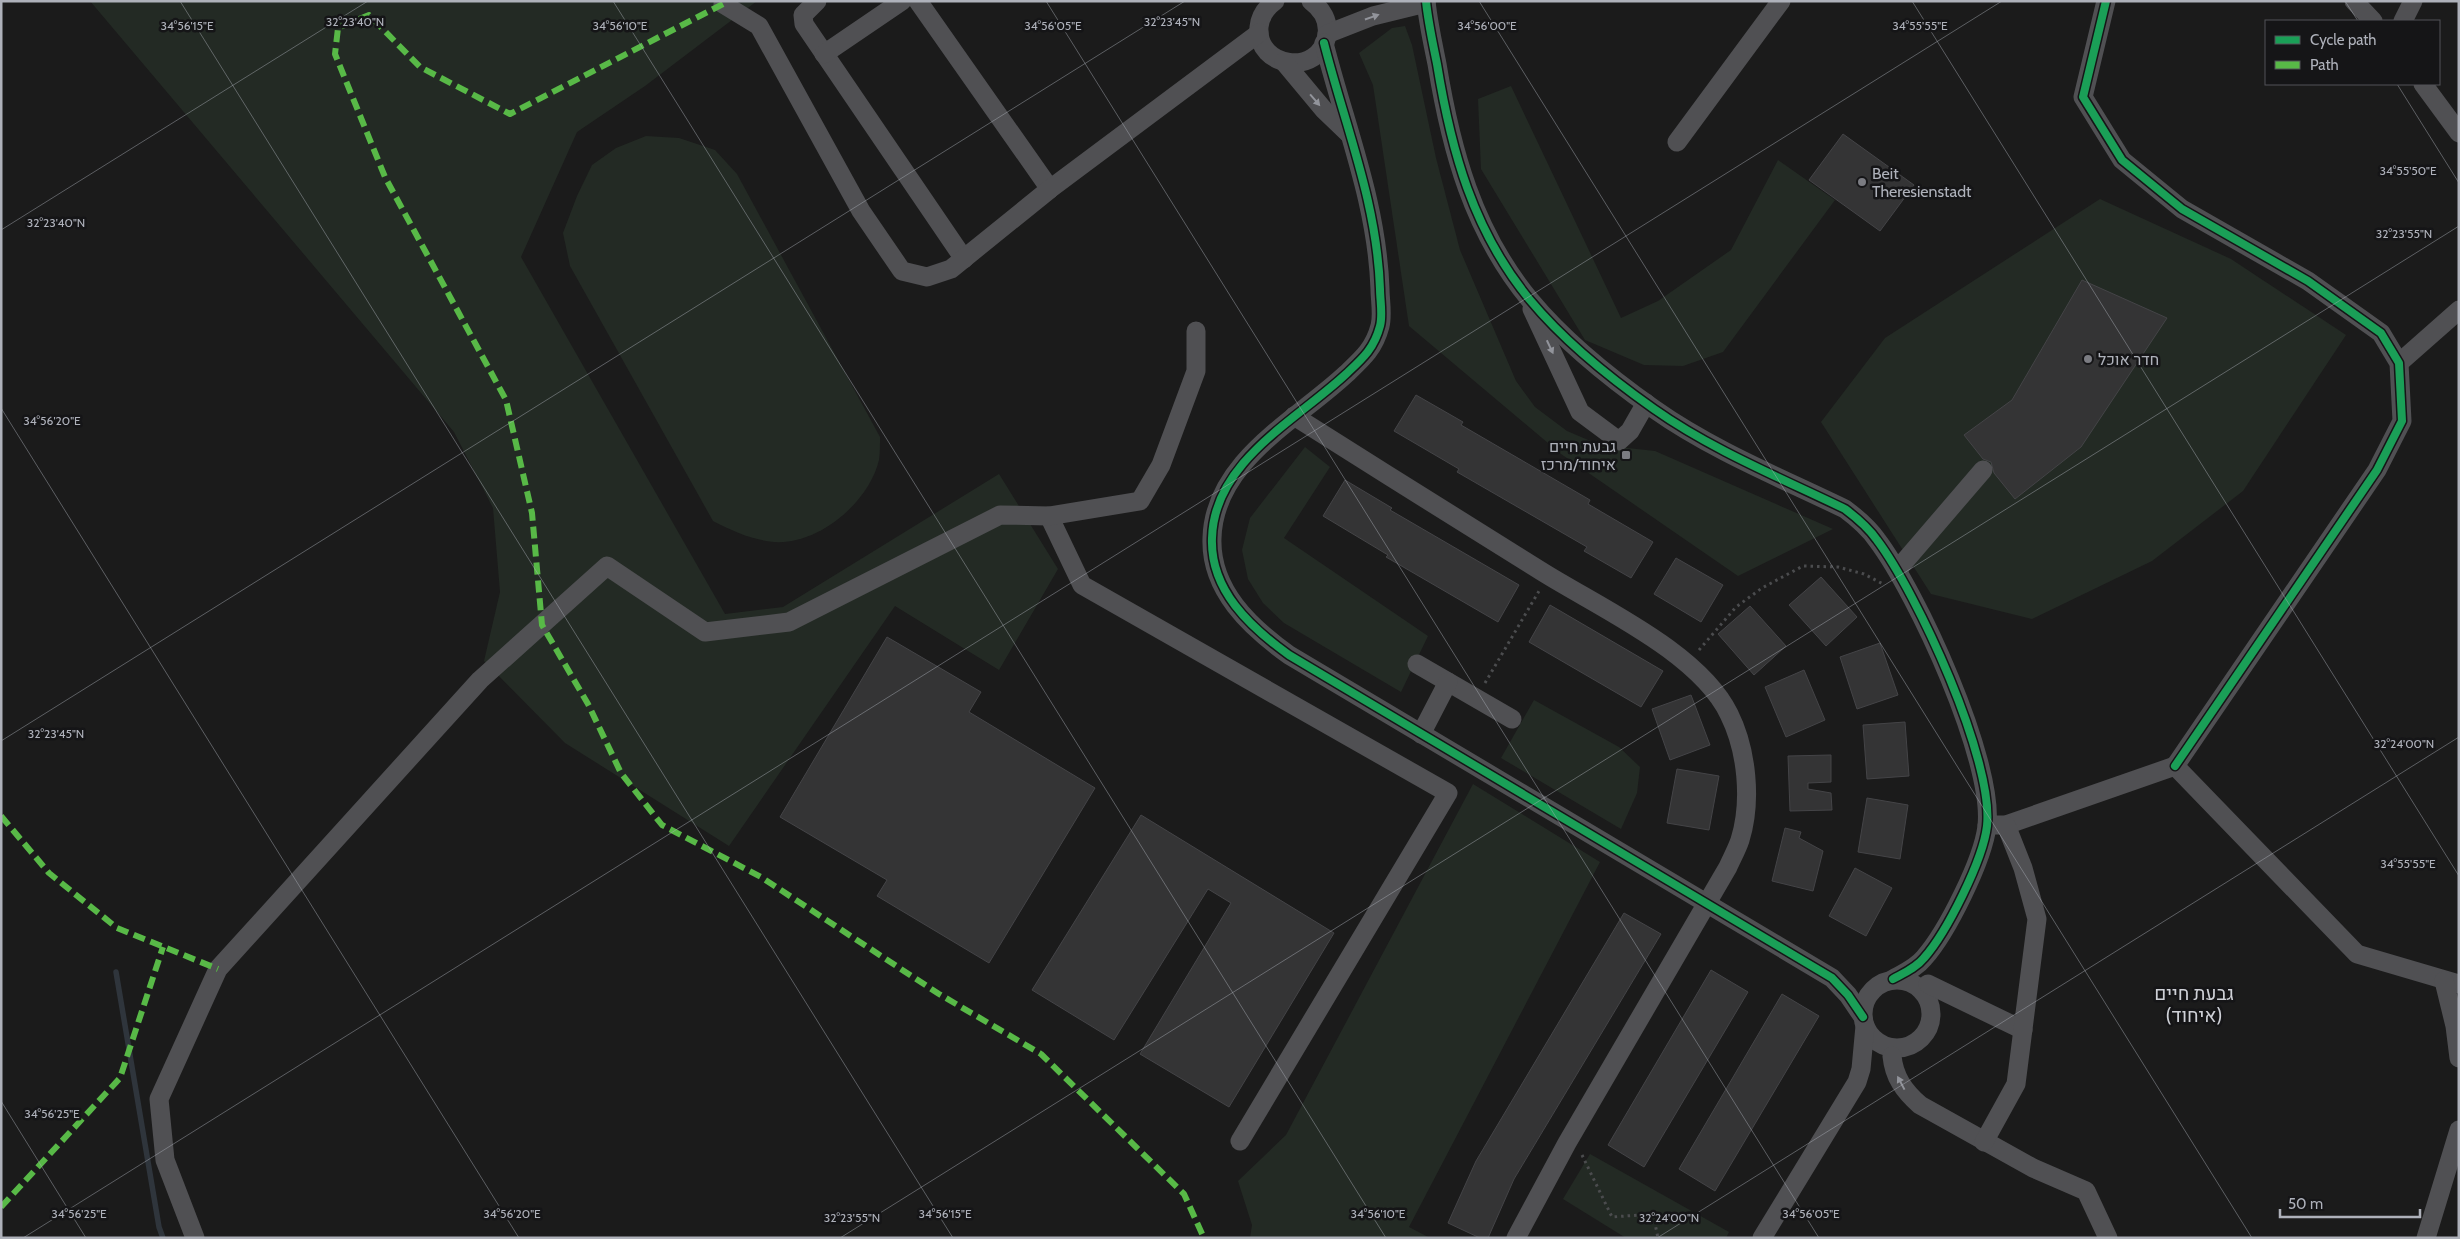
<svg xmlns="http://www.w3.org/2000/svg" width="2460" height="1239" viewBox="0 0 2460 1239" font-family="Cabin,Heebo,sans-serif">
<rect width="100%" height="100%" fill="#1b1b1b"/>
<g fill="#232a24">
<path d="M90 1H757L645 86 577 132 521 257 725 614 783 607 999 474 1058 569 999 670 895 606 729 846 565 743 484 661 500 592 493 508 454 432Z"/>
<path d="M1405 26 1412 45 1436 158 1460 250 1516 381 1535 407 1567 431 1600 445 1655 451 1833 529 1738 576 1561 454 1409 326 1373 85 1359 53 1392 28Z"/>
<path d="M1511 86 1621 318 1658 301 1731 250 1778 160 1835 200 1723 352 1683 366 1644 365 1585 340 1481 169 1478 99Z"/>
<path d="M646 136 679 138 715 150 737 174 880 437C880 444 880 453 879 460 869 502 819 545 774 542 752 540 733 531 713 521L570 266 563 233 577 196 592 165 616 148Z"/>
<path d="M2100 199 2231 259 2346 335 2243 491 2152 561 2032 619 1931 594 1821 422 1885 338Z"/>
<path d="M1305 447 1330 467 1284 538 1428 636 1401 692 1284 623 1263 603 1248 579 1242 550 1250 518Z"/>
<path d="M1534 700 1619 747 1640 767 1637 793 1621 829 1501 758Z"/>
<path d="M1473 784 1600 862 1409 1227 1430 1238H1250L1252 1225 1238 1181 1286 1135Z"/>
<path d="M1590 1154 1729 1232 1726 1238H1626L1563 1199Z"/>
</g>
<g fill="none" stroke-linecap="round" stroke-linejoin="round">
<path stroke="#2f353c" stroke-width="5.5" d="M116 972 159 1227 163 1238"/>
</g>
<g fill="#343435" stroke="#444447">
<path d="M1843 134 1914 185 1880 231 1809 180Z"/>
<path d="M2082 280 2167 318 2081 447 2015 499 1994 473 1991 462 1983 459 1964 435 2012 400Z"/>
<path d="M1416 395 1463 422 1461 425 1590 500 1588 504 1653 542 1631 578 1584 551 1587 547 1457 472 1459 469 1394 431Z"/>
<path d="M1345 480 1392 508 1390 510 1519 585 1498 622 1386 557 1388 555 1323 516Z"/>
<path d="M1676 558 1723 585 1701 622 1654 594Z"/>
<path d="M1821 577 1857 617 1826 646 1789 605Z"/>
<path d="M1550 605 1663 671 1641 707 1529 642Z"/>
<path d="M1750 606 1786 646 1754 675 1718 634Z"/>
<path d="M887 637 981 692 969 712 1095 788 989 963 877 896 887 880 780 817Z"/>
<path d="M1880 643 1898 695 1857 709 1840 657Z"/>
<path d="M1804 670 1825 720 1786 737 1765 687Z"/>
<path d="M1691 695 1710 745 1670 760 1652 709Z"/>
<path d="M1905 722 1909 776 1867 779 1863 725Z"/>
<path d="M1831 755V782L1808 783V789L1831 793 1832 810 1790 811 1788 756Z"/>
<path d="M1677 769 1719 776 1709 830 1667 823Z"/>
<path d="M1867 798 1908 805 1900 859 1858 852Z"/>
<path d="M1141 815 1334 933 1229 1107 1140 1054 1231 903 1208 889 1114 1040 1032 990Z"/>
<path d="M1785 828 1801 832 1799 838 1823 851 1813 891 1772 881Z"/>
<path d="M1855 868 1892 888 1866 936 1829 916Z"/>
<path d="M1624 913 1661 934 1514 1179 1488 1238H1480L1448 1223 1476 1161Z"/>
<path d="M1711 970 1748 992 1644 1167 1608 1145Z"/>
<path d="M1782 994 1819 1016 1715 1191 1679 1169Z"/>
</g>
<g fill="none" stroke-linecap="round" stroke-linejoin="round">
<g stroke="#4b4c4e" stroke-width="3" stroke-dasharray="2.5 4" stroke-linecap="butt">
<path d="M1699 650 1736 607 1762 588 1803 566 1838 567 1864 574 1883 584"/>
<path d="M1485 683 1539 591"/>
<path d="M1582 1155 1612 1217 1653 1214 1658 1238"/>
</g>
<g stroke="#505053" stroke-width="19">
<path d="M817 1 803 15 804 24 964 259"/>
<path d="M918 1 1050 189"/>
<path d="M1275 1C1267 7 1260 16 1259 27 1256 69 1320 77 1327 35 1329 21 1322 9 1311 1"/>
<path d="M1426 1C1428 22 1433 44 1437 64 1451 150 1473 231 1530 300 1564 341 1610 378 1654 409 1712 450 1781 478 1845 509 1857 518 1868 527 1877 540 1917 593 1994 760 1987 826 1983 860 1947 932 1924 958 1916 968 1904 973 1893 979"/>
<path d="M2106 1 2083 97 2122 160 2182 209 2308 281 2381 333 2399 363 2402 421 2377 470 2175 766"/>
<path d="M2354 1 2373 21"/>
<path d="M723 4 759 26 861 211 902 271 927 277 951 269 1050 189 1259 33"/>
<path d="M2403 21 2413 1"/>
<path d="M1327 34 1373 16 1426 3"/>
<path d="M1324 43C1345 126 1377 202 1380 289 1380 300 1383 315 1380 326 1374 349 1362 359 1346 374 1297 420 1214 461 1212 538 1210 590 1250 627 1289 655L1832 978 1848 995 1863 1017"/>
<path d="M824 54 902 1"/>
<path d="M1284 62 1324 110 1349 134"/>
<path d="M2423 84 2459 133"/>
<path d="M1677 142 1781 1"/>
<path d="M1532 309 1580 412 1619 441 1630 431 1646 403"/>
<path d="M2399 363 2459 310"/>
<path d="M1294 416C1376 468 1459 520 1541 571 1598 607 1699 652 1729 714 1747 750 1752 801 1740 840 1737 849 1732 858 1728 867L1567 1143 1516 1238"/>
<path d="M1049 516 1082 585 1448 793 1240 1141"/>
<path d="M1898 569 1983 470"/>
<path d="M1417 664 1512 719"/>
<path d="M1421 734 1448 682"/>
<path d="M1987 825H2006L2175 766 2357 954 2459 984"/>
<circle cx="1897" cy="1014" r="34"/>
<path d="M2444 981 2455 1026 2459 1058"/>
<path d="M1928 984 2023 1030"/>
<path d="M1892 1056C1894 1077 1904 1091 1920 1105L2033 1168 2086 1191 2108 1238"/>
<path d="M1984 1142 2016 1084 2037 919 2023 868 2006 825"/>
<path d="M195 1238 165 1160 159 1099 218 969 480 680 607 566 705 632 789 622 1000 515 1049 516 1140 501 1161 465 1196 371V331"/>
<path d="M1762 1238 1857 1082 1861 1069 1865 1026"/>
<path d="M2426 1238 2459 1130"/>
</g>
<g stroke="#58b947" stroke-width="6" stroke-dasharray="12 6" stroke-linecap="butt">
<path d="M723 4 510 114 420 67 369 15 338 28 335 54 385 177 506 400 532 513 542 625 588 704 621 773 662 825 761 877 939 994 1041 1054 1184 1194 1204 1238"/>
<path d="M1 816 49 873 117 928 218 969"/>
<path d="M1 1207 120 1078 163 947"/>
</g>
<defs>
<g id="cycleway">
<path d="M1426 1C1428 22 1433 44 1437 64 1451 150 1473 231 1530 300 1564 341 1610 378 1654 409 1712 450 1781 478 1845 509 1857 518 1868 527 1877 540 1917 593 1994 760 1987 826 1983 860 1947 932 1924 958 1916 968 1904 973 1893 979"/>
<path d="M2106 1 2083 97 2122 160 2182 209 2308 281 2381 333 2399 363 2402 421 2377 470 2175 766"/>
<path d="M1324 43C1345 126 1377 202 1380 289 1380 300 1383 315 1380 326 1374 349 1362 359 1346 374 1297 420 1214 461 1212 538 1210 590 1250 627 1289 655L1832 978 1848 995 1863 1017"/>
</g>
</defs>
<use href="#cycleway" stroke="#151517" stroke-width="11"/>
<use href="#cycleway" stroke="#1a9f57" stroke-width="8"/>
</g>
<defs><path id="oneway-solid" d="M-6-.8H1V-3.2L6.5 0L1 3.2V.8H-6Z" transform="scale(1.25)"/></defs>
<g fill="#92949b">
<use href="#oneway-solid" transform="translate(1372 17) rotate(-19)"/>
<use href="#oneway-solid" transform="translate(1315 100) rotate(49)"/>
<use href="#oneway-solid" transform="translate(1550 347) rotate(65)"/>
<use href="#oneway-solid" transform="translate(1901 1083) rotate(-118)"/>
</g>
<path fill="none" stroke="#aeb1ba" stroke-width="1" stroke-opacity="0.45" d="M180 1 953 1238M613 1 1386 1238M1046 1 1819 1238M1479 1 2252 1238M1912 1 2459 876M2345 1 2358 21M2397 84 2459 183M1 230 368 1M1 408 519 1238M1 741 1185 1M1 1101 86 1238M23 1238 2002 1M840 1238 2459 226M1657 1238 2459 737"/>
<g fill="#7b7c82" stroke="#151517" stroke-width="2">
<circle cx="1862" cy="182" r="5"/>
<circle cx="2088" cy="359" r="5"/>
<rect x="1621" y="450" width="10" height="10" rx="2.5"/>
</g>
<g text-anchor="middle" stroke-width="5" stroke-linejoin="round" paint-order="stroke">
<g font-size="16" fill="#aeb1ba" stroke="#151517" text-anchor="start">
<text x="1872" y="179">Beit<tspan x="1872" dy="18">Theresienstadt</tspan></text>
<text x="2098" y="365">חדר אוכל</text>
<text x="1616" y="452" text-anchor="end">גבעת חיים<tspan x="1616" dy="18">איחוד/מרכז</tspan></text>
</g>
<g font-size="19" fill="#ced0d6" stroke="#151517">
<text x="2194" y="1000">גבעת חיים<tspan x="2194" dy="22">(איחוד)</tspan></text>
</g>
</g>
<g font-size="12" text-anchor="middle" fill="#aeb1ba" stroke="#151517" stroke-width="5" stroke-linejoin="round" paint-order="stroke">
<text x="355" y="26">32°23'40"N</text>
<text x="1172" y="26">32°23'45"N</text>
<text x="187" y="30">34°56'15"E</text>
<text x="620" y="30">34°56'10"E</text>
<text x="1053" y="30">34°56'05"E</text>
<text x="1487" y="30">34°56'00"E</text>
<text x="1920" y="30">34°55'55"E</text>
<text x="2408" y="175">34°55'50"E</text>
<text x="56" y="227">32°23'40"N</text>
<text x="2404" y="238">32°23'55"N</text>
<text x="52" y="425">34°56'20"E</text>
<text x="56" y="738">32°23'45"N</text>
<text x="2404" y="748">32°24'00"N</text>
<text x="2408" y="868">34°55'55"E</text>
<text x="52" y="1118">34°56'25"E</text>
<text x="79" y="1218">34°56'25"E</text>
<text x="512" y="1218">34°56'20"E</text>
<text x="945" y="1218">34°56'15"E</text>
<text x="1378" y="1218">34°56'10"E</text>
<text x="1811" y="1218">34°56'05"E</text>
<text x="852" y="1222">32°23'55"N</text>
<text x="1669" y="1222">32°24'00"N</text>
</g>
<rect width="2460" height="1239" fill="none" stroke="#aeb1ba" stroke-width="5"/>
<rect x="2265" y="20" width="175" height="65" fill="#151517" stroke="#525358"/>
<rect x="2275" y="36" width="25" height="8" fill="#1a9f57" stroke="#525358"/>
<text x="2310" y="45" font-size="15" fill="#aeb1ba">Cycle path</text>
<rect x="2275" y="61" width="25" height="8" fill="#58b947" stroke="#525358"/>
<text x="2310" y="70" font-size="15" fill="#aeb1ba">Path</text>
<path d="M2280 1209v8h140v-8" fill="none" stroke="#aeb1ba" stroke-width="2.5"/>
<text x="2288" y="1209" font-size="15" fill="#aeb1ba" stroke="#151517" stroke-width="4" paint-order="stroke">50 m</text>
</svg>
